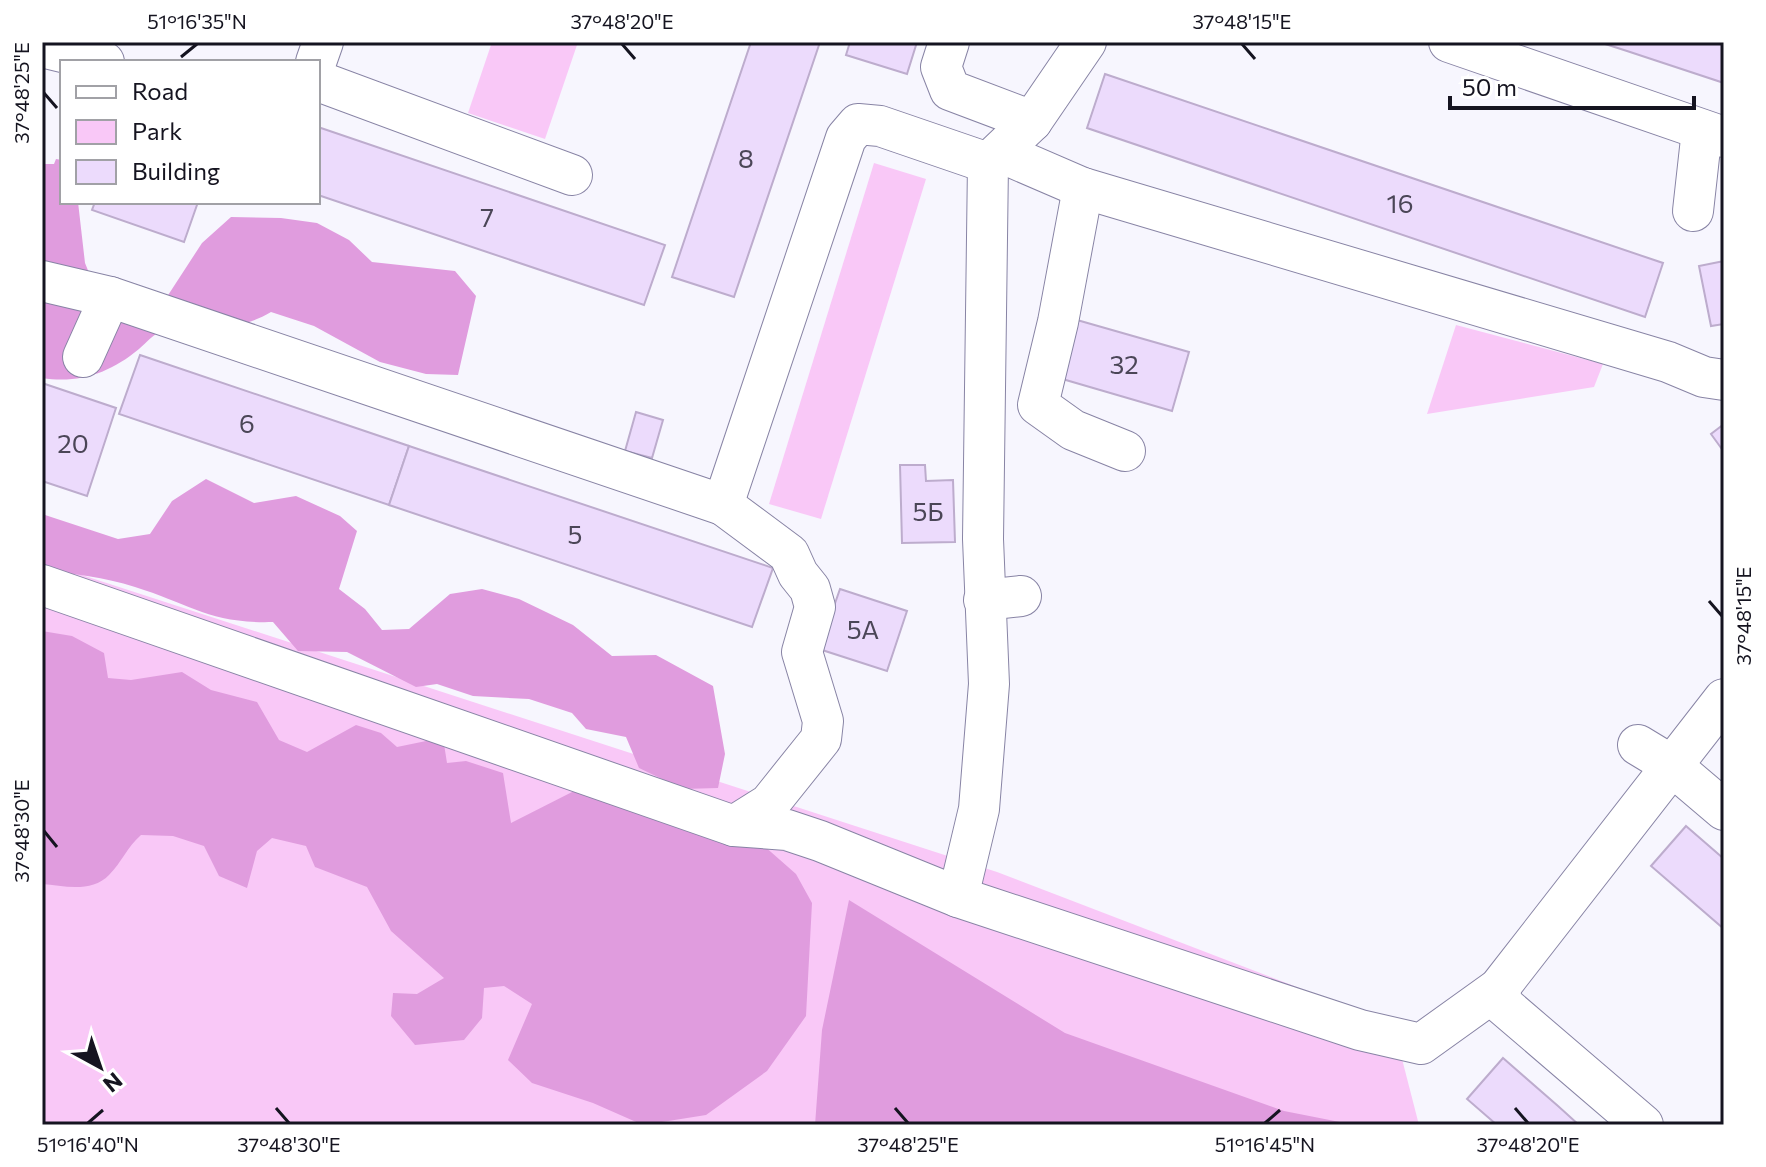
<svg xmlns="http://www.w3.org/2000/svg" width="1766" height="1167" viewBox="0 0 1766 1167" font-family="Commissioner,sans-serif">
<rect width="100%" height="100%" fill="#f7f6fe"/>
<g fill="#f9c8f7">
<path d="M492 42H578L545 139 468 113Z"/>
<path d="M874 163 926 179 821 519 769 504Z"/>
<path d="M1456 325 1603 364 1594 387 1427 414Z"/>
<path d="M42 562 997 872 1393 1024 1419 1125H42Z"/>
</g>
<g fill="#e09cde">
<path d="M56 159 62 160V202H78L85 263 98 295 161 306 202 243 231 217 281 218 317 223 349 240 372 262 455 271 476 296 458 375 426 374 380 362 314 326 271 312C230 336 205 322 163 331 154 333 146 343 139 349 110 373 79 384 42 378V164H54Z"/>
<path d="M206 479 254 503 296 496 340 516 357 531 339 589 365 609 382 630 409 629 450 594 482 589 519 599 573 625 612 656 656 655 713 686 725 754 718 788 683 789 639 768 626 737 586 729 572 713 529 699 473 696 437 684 416 687 347 652 298 651 273 622C210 624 190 604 135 587 104 577 74 574 42 570V514L118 539 150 534 172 501Z"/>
<path d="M42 631 72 636 104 653 108 678 131 680 182 672 211 690 257 702 279 740 307 752 356 725 381 733 397 747 431 740 444 744 447 763 466 761 503 773 511 823 576 790 763 845 796 874 812 903 806 1016 767 1071 706 1115 643 1125 593 1103 532 1083 508 1060 532 1004 504 986 484 988 482 1018 464 1040 415 1045 391 1016 393 993 417 994 444 978 391 931 367 887 315 867 306 846 272 838 257 851 247 888 219 876 204 846 173 836 141 835C127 847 122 862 109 875 92 893 64 886 42 884Z"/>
<path d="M849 900 1065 1033 1284 1111 1355 1125H815L822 1030Z"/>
</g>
<g fill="#ecdbfc" stroke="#bdaccd" stroke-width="2">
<path d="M751 42H820L734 297 672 277Z"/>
<path d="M850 42H917L907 74 846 55Z"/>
<path d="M1599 42H1724V83L1627 51Z"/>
<path d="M1105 74 1663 263 1645 317 1087 128Z"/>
<path d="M318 127 665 245 644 305 318 195Z"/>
<path d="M95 202H198L184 242 92 210Z"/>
<path d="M1724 261V324L1711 326 1699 266Z"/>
<path d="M1077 320 1189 352 1172 411 1059 378Z"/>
<path d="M140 355 409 446 389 505 119 414Z"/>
<path d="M42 383 116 408 87 496 42 481Z"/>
<path d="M636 412 663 420 652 458 625 451Z"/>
<path d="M1724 424V452L1711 434Z"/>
<path d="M409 446 773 568 752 627 389 505Z"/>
<path d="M900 465H925L926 481 953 480 955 542 902 543Z"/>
<path d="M840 589 907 611 887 671 819 649Z"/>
<path d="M1686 826 1724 859V929L1651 866Z"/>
<path d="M1503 1058 1558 1106 1579 1125H1497L1467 1099Z"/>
</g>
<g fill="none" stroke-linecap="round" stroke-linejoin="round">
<defs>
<g id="minor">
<path d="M949 42 941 67 950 90 1032 121"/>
<path d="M1449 42 1724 137"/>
<path d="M42 47 104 62"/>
<path d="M316 62 323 42"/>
<path d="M318 81 572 175"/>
<path d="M1002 153 1083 188 1668 362 1704 377 1724 380"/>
<path d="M988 163 1032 121 1086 42"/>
<path d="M1083 188 1058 322 1038 405 1073 430 1125 451"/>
<path d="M1693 211 1702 130"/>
<path d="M42 281 110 297 723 505 846 138 858 124 880 126 988 163"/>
<path d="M83 357 110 297"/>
<path d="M42 585 734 826 769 804 821 739 823 721 802 652 815 607 810 589 798 574 789 554 723 505"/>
<path d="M984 600 1021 596"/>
<path d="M1638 745 1671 765 1724 810"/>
<path d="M734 826 787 830 820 841 958 897 1360 1030 1421 1044 1499 988 1724 699"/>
<path d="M958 897 979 809 989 684 983 539 988 163"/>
<path d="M1499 988 1503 1005 1643 1125"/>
</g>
</defs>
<use href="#minor" stroke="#8884a5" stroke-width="42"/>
<use href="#minor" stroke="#fff" stroke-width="40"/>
</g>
<path fill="none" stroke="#151420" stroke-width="3" d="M622 44 635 59M1242 44 1255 59M181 57 197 44M44 93 57 108M1709 601 1722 616M44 831 57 847M276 1108 289 1123M895 1108 908 1123M1515 1108 1528 1123M88 1123 103 1110M1265 1123 1280 1110"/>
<g text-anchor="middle" stroke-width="6" stroke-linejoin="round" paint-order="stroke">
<g font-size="26" fill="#4b4657">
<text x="746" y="168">8</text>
<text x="1400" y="213">16</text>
<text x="487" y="227">7</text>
<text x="1124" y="374">32</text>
<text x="247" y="433">6</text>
<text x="73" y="453">20</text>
<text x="928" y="521">5Б</text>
<text x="575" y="544">5</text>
<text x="863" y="639">5А</text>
</g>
</g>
<rect width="1766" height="1167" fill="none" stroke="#ffffff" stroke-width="88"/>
<rect x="60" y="60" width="260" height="144" fill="#ffffff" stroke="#a1a1a6" stroke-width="2"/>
<rect x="76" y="86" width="40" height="12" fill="#ffffff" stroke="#a1a1a6" stroke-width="2"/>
<text x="132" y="100" font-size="24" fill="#151420">Road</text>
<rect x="76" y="120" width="40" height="24" fill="#f9c8f7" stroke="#a1a1a6" stroke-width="2"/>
<text x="132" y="140" font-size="24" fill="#151420">Park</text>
<rect x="76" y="160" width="40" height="24" fill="#ecdbfc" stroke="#a1a1a6" stroke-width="2"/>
<text x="132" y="180" font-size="24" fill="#151420">Building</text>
<g transform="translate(100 1067) rotate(140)" stroke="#ffffff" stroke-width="6" paint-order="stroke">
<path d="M0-6L14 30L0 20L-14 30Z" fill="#151420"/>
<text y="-12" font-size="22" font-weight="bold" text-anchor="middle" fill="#151420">N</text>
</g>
<path d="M1450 96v12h244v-12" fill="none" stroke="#151420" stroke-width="4"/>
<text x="1462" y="96" font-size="24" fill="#151420" stroke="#ffffff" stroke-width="6" paint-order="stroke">50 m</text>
<rect x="44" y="44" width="1678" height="1079" fill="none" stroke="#151420" stroke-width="3"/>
<g font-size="20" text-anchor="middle" fill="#151420">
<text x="197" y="29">51°16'35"N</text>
<text x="622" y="29">37°48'20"E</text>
<text x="1242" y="29">37°48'15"E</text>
<text transform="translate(22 93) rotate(-90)" y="7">37°48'25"E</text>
<text transform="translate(1744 616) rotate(-90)" y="7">37°48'15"E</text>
<text transform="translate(22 831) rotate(-90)" y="7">37°48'30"E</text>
<text x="88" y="1152">51°16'40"N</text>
<text x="289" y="1152">37°48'30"E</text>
<text x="908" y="1152">37°48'25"E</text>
<text x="1265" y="1152">51°16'45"N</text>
<text x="1528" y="1152">37°48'20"E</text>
</g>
</svg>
